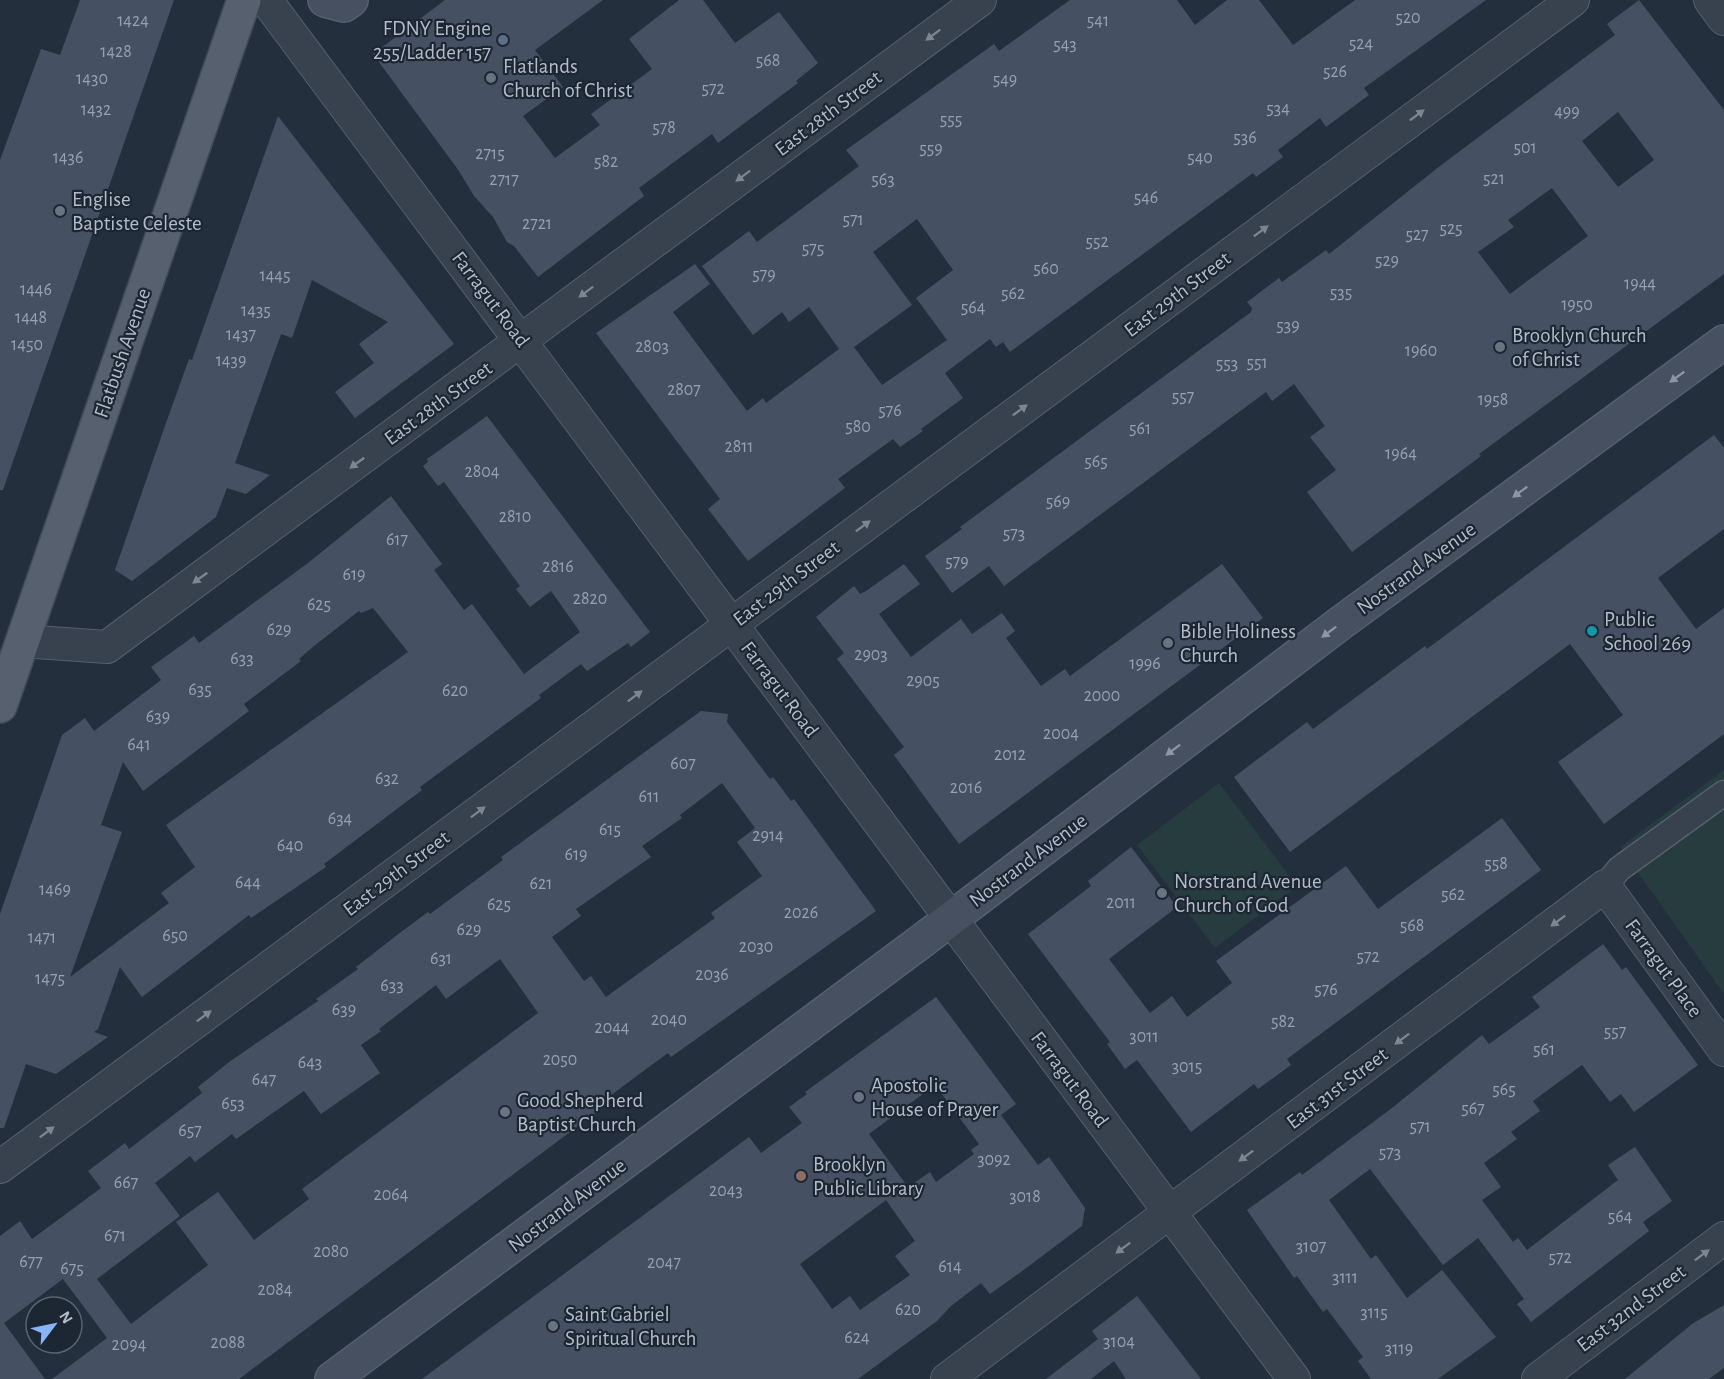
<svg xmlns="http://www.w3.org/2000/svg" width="1724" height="1379" viewBox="0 0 1724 1379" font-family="'Alegreya Sans',sans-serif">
<rect width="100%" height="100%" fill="#242f3e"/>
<g fill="#263c3f">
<path d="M1724 770V994L1620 847Z"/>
<path d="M1219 783 1297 886 1215 948 1137 845Z"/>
</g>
<g fill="#455162" fill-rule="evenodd">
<path d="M80 0H174L3 490H0V160L41 49 60 55Z"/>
<path d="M445 0H603L535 50 563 87 523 116 555 158 600 125 591 114 652 69 629 39 679 0H703L735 43 779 12 818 63 796 81 798 83 718 143 712 134 639 188 644 196 538 277 514 246 507 242 493 217 474 196 459 171 373 54Z"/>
<path d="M1070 0H1177L1195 25 1227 0H1259L1293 45 1355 0H1486L1364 88 1369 95 1326 127 1320 118 1278 150 1283 157 1256 177 1253 173 1010 352 1003 342 996 347 990 339 945 373 963 398 921 429 923 431 900 447 893 439 838 479 845 488 748 561 708 509 720 499 596 333 695 264 710 284 673 312 747 411 763 398 766 403 839 349 809 307 789 322 782 312 753 335 702 266 749 231 757 242 859 166 846 150 994 44 999 51ZM917 219 953 270 916 298 947 340 882 385 854 347 912 305 873 252Z"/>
<path d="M1639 0 1724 110V274L1479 454 1481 456 1352 552 1307 492 1336 470 1310 437 1325 426 1294 384 1272 401 1266 392 1004 586 989 566 952 593 925 556 962 529 960 527 1251 312 1252 308 1247 302 1279 278 1282 282 1326 250 1329 254 1440 166 1615 35 1607 24ZM1618 112 1654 160 1618 187 1582 141ZM1552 188 1588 236 1510 294 1478 252 1514 227 1508 220Z"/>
<path d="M278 116 454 344 355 418 335 392 374 363 359 344 388 322 312 280 292 338 281 334 235 463 270 475 246 494 227 488 216 517 132 581 115 570 166 423 189 359 192 360Z"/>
<path d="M487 416 650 632 631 647 628 643 587 671 581 664 539 695 541 698 420 787 422 790 324 864 326 867 251 918 249 915 142 997 120 967 98 1029 94 1032 108 1037 56 1074 26 1064 4 1128H0V914L62 735 85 718 94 731 161 680 151 667 194 636 199 643 308 563 391 496 442 564 434 570 464 610 472 604 524 674 580 632 551 591 530 607 516 589 520 586 444 482 438 486 423 466 428 462 427 459ZM373 608 408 652 166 825 195 867 161 893 169 903 70 977 122 832 101 825 123 762 143 791 249 711 244 704 301 661 299 659 314 646 359 611 361 613Z"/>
<path d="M1714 435 1724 448V529L1658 578 1696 629 1724 608V734L1604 824 1558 762 1623 715 1570 644 1290 852 1234 777 1307 722 1313 729 1425 646 1427 649Z"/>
<path d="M904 564 920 584 879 614 911 657 961 619 972 634 1002 613 1015 631 1006 638 1041 686 1065 669 1070 676 1222 564 1263 618 959 844 894 755 904 747 837 659 844 653 816 617 854 586 860 594 866 591Z"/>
<path d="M701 711 728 714 727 722 770 779 773 777 791 801 794 799 876 911 671 1057 668 1053 634 1078 606 1099 609 1103 239 1379H52L107 1338 63 1279 4 1323 45 1379H0V1236L20 1221 32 1239 101 1188 88 1171 125 1143 129 1149 202 1093 198 1087 229 1062 318 1001 316 999 358 969 356 967 401 932 428 912 430 914 503 860 501 857ZM722 783 755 828 737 842 762 876 711 913 715 918 606 997 591 976 584 981 552 937 581 916 576 909 651 857 642 846 682 818 680 815ZM500 959 538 1013 302 1189 309 1199 254 1240 218 1192 176 1222 208 1265 131 1324 97 1279 180 1216 155 1183 190 1156 195 1162 232 1134 236 1139 304 1091 321 1114 380 1073 361 1045 381 1031 379 1029 436 985 446 999Z"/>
<path d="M1502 818 1541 870 1287 1059 1291 1065 1258 1089 1254 1084 1191 1132 1137 1060 1125 1069 1107 1044 1110 1042 1028 934 1091 886 1088 881 1131 847 1177 907 1109 959 1150 1013 1172 996 1187 1017 1232 983 1216 961 1346 866 1378 909Z"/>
<path d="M1603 944 1622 970 1626 967 1698 1065 1634 1112 1621 1094 1610 1102 1582 1065 1533 1101 1540 1111 1511 1132 1517 1139 1484 1163 1501 1187 1482 1200 1513 1242 1518 1238 1527 1250 1618 1180 1608 1165 1635 1147 1672 1201 1643 1222 1649 1231 1531 1322 1517 1304 1524 1299 1478 1238 1443 1265 1370 1169 1329 1200 1371 1259 1376 1255 1407 1298 1442 1270 1496 1337 1438 1379H1371L1358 1361 1363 1357 1327 1309 1323 1312 1297 1276 1294 1278 1247 1210 1300 1172 1302 1175 1392 1108 1482 1035 1489 1044 1540 1007 1532 997Z"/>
<path d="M936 997 1016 1104 1001 1115 1038 1165 1049 1157 1085 1208 1082 1226 1025 1269 990 1294 981 1283 951 1306 937 1321 858 1379H422L749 1137 761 1153 802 1123 789 1107 807 1094 805 1092ZM935 1085 979 1144 971 1150 974 1154 936 1182 930 1172 908 1187 869 1134ZM886 1200 915 1241 895 1256 910 1275 860 1310 850 1296 832 1309 800 1264Z"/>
<path d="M1137 1296 1201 1379H1126L1114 1361 1091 1379H1046L1098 1339 1092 1331Z"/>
<path d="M1724 1305V1368L1709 1379H1625L1692 1324Z"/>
</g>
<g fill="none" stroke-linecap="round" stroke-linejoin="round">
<defs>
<path id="pedestrian" d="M1605 886 1619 869 1724 793"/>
<g id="minor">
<path d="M266 0 1294 1379"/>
<path d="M1710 0 1724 19"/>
<path d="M22 641 107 647 980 0"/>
<path d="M0 1167 1573 0"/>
<path d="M947 1379 1605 886 1724 1050"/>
<path d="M1538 1379 1724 1238"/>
</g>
<g id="secondary">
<path d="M325 0 344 5 351 0"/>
<path d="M332 1379 919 943 1342 622 1724 342"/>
</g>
<path id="primary" d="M0 706 244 0"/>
</defs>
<use href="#pedestrian" stroke="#565f6c" stroke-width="27"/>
<use href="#minor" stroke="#565f6c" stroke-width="34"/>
<use href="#secondary" stroke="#565f6c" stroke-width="36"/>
<use href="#primary" stroke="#414a57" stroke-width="36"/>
<use href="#pedestrian" stroke="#38414e" stroke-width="24"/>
<use href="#minor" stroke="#38414e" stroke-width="32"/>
<use href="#secondary" stroke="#465061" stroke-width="33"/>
<use href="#primary" stroke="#56606e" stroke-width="33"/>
</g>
<defs><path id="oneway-solid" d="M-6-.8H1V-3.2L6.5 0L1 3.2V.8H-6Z" transform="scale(1.5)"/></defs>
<g fill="#7c8592">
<use href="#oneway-solid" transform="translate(933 35) rotate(143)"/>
<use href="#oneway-solid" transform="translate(1417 115) rotate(-37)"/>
<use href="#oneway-solid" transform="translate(743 176) rotate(143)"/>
<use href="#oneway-solid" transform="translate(1261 231) rotate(-37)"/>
<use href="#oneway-solid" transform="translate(586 292) rotate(143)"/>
<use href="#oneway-solid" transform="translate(1020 410) rotate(-37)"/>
<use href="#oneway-solid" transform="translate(357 463) rotate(144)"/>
<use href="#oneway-solid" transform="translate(863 526) rotate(-37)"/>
<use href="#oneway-solid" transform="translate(200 578) rotate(144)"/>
<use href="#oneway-solid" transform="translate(635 696) rotate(-37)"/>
<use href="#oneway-solid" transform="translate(478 812) rotate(-37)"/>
<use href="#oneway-solid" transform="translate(1558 921) rotate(143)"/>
<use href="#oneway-solid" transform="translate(204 1016) rotate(-37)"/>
<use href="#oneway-solid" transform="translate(1402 1039) rotate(143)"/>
<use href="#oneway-solid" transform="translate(47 1132) rotate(-37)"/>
<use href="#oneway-solid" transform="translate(1246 1156) rotate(143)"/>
<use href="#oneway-solid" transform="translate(1123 1248) rotate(143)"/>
<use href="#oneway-solid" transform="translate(1702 1255) rotate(-37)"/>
</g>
<g fill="#8e96a5">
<use href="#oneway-solid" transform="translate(1677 377) rotate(144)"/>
<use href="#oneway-solid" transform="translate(1520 492) rotate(144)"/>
<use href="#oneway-solid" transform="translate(1329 632) rotate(143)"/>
<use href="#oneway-solid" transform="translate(1173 750) rotate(143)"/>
</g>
<circle fill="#5c6f8a" stroke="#1d2633" stroke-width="2" cx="503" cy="40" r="6"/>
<g fill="#6b7280" stroke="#1d2633" stroke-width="2">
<circle cx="491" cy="78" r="6"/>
<circle cx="60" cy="211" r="6"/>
<circle cx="1500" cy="347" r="6"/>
<circle cx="1168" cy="643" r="6"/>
<circle cx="1162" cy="893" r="6"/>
<circle cx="859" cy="1097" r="6"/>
<circle cx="505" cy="1112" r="6"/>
<circle cx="553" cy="1326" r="6"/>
</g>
<circle fill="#0f9aa8" stroke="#1d2633" stroke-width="2" cx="1592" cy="631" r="6"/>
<circle fill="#8d6e63" stroke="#1d2633" stroke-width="2" cx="801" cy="1176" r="6"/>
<g text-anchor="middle" stroke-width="4.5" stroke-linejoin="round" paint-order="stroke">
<g font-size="18" fill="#98a1af">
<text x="1408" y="23">520</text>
<text x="133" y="26">1424</text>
<text x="1098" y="26">541</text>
<text x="1361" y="49">524</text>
<text x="1065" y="50">543</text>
<text x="116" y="57">1428</text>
<text x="768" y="66">568</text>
<text x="1335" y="77">526</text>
<text x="92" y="84">1430</text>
<text x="1005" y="85">549</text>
<text x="713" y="94">572</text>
<text x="1278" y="114">534</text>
<text x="96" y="115">1432</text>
<text x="1567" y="117">499</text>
<text x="951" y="125">555</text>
<text x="664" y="133">578</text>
<text x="1245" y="143">536</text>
<text x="1525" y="153">501</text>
<text x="931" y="154">559</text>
<text x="490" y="159">2715</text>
<text x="68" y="163">1436</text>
<text x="1200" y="163">540</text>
<text x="606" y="167">582</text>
<text x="1494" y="184">521</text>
<text x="504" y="185">2717</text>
<text x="883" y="185">563</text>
<text x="1146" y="203">546</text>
<text x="853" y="225">571</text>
<text x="537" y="229">2721</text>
<text x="1451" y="234">525</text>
<text x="1417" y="240">527</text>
<text x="1097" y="247">552</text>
<text x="813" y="254">575</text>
<text x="1387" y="266">529</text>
<text x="1046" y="274">560</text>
<text x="764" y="280">579</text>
<text x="275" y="281">1445</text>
<text x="1640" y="289">1944</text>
<text x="36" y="295">1446</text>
<text x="1341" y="298">535</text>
<text x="1013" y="299">562</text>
<text x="1577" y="310">1950</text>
<text x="973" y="313">564</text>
<text x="256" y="316">1435</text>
<text x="31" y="323">1448</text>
<text x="1288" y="331">539</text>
<text x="241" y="340">1437</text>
<text x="27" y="350">1450</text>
<text x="652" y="352">2803</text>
<text x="1421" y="356">1960</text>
<text x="231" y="366">1439</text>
<text x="1257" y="368">551</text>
<text x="1227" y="369">553</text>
<text x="684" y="395">2807</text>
<text x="1183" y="402">557</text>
<text x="1493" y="405">1958</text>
<text x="890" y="416">576</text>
<text x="858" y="432">580</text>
<text x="1140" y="434">561</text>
<text x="739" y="452">2811</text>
<text x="1401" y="459">1964</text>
<text x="1096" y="467">565</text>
<text x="482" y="477">2804</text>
<text x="1058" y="507">569</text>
<text x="515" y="522">2810</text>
<text x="1014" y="539">573</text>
<text x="397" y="545">617</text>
<text x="957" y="567">579</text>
<text x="558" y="572">2816</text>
<text x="354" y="580">619</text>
<text x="590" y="604">2820</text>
<text x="319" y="610">625</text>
<text x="279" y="635">629</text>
<text x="871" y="660">2903</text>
<text x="242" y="664">633</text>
<text x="1145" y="669">1996</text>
<text x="923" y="686">2905</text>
<text x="200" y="695">635</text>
<text x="455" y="696">620</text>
<text x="1102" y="701">2000</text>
<text x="158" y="722">639</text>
<text x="1061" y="739">2004</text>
<text x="139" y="750">641</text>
<text x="1010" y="760">2012</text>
<text x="683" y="769">607</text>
<text x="387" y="784">632</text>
<text x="966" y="793">2016</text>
<text x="649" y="802">611</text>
<text x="340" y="824">634</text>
<text x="610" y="835">615</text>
<text x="768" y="841">2914</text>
<text x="290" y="851">640</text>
<text x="576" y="860">619</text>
<text x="1496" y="869">558</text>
<text x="248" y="888">644</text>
<text x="541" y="889">621</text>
<text x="55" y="895">1469</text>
<text x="1453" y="900">562</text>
<text x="1121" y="908">2011</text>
<text x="499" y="910">625</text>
<text x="801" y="918">2026</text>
<text x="1412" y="931">568</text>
<text x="469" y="935">629</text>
<text x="175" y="941">650</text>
<text x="42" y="943">1471</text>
<text x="756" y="952">2030</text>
<text x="1368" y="962">572</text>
<text x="441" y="964">631</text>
<text x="712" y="980">2036</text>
<text x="50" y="984">1475</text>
<text x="392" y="991">633</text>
<text x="1326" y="995">576</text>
<text x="344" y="1015">639</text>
<text x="669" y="1025">2040</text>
<text x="1283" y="1027">582</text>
<text x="612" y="1033">2044</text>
<text x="1615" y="1037">557</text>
<text x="1144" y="1042">3011</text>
<text x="1544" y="1055">561</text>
<text x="560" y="1065">2050</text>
<text x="310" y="1068">643</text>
<text x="1187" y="1072">3015</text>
<text x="264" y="1085">647</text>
<text x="1504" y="1095">565</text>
<text x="233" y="1109">653</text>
<text x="1473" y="1114">567</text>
<text x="1420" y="1132">571</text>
<text x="190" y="1136">657</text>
<text x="1390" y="1158">573</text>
<text x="994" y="1165">3092</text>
<text x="126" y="1188">667</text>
<text x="726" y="1196">2043</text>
<text x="391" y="1200">2064</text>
<text x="1025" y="1202">3018</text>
<text x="1620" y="1222">564</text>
<text x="115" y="1241">671</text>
<text x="1311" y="1252">3107</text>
<text x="331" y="1257">2080</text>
<text x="1560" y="1263">572</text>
<text x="31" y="1267">677</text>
<text x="664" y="1268">2047</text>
<text x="950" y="1272">614</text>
<text x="72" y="1274">675</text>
<text x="1345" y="1283">3111</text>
<text x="275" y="1295">2084</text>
<text x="908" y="1315">620</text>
<text x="1374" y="1318">3115</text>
<text x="857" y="1343">624</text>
<text x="1119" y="1347">3104</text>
<text x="228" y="1348">2088</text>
<text x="129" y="1350">2094</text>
<text x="1399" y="1354">3119</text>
</g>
<g font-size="21" fill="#b4bcc9" stroke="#1d2633" text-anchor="start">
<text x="491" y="35" text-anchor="end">FDNY Engine<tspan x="491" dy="24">255/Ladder 157</tspan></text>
<text x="503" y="73">Flatlands<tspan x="503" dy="24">Church of Christ</tspan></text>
<text x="72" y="206">Englise<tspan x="72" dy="24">Baptiste Celeste</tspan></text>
<text x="1512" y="342">Brooklyn Church<tspan x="1512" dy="24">of Christ</tspan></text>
<text x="1604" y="626">Public<tspan x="1604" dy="24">School 269</tspan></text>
<text x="1180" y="638">Bible Holiness<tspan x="1180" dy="24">Church</tspan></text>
<text x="1174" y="888">Norstrand Avenue<tspan x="1174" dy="24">Church of God</tspan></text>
<text x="871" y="1092">Apostolic<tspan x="871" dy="24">House of Prayer</tspan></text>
<text x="517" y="1107">Good Shepherd<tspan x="517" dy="24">Baptist Church</tspan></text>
<text x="813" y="1171">Brooklyn<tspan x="813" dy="24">Public Library</tspan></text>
<text x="565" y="1321">Saint Gabriel<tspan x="565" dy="24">Spiritual Church</tspan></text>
</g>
<g font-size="21" fill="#b4bcc9" stroke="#1d2633">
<text transform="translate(828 113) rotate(-37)" y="7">East 28th Street</text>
<text transform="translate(1177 294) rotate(-37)" y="7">East 29th Street</text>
<text transform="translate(491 299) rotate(53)" y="7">Farragut Road</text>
<text transform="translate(122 353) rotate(-71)" y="7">Flatbush Avenue</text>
<text transform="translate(438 403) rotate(-36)" y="7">East 28th Street</text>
<text transform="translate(1416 568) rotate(-36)" y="7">Nostrand Avenue</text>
<text transform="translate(786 583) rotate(-37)" y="7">East 29th Street</text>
<text transform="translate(780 689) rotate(53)" y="7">Farragut Road</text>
<text transform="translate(1028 860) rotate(-37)" y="7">Nostrand Avenue</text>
<text transform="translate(396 873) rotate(-37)" y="7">East 29th Street</text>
<text transform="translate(1664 968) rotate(54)" y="7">Farragut Place</text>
<text transform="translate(1070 1079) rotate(53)" y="7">Farragut Road</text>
<text transform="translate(1337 1088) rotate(-37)" y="7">East 31st Street</text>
<text transform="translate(567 1205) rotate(-37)" y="7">Nostrand Avenue</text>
<text transform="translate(1631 1308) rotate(-37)" y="7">East 32nd Street</text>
</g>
</g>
<g transform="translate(54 1325) rotate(58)"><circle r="28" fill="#1d2633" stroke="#59626f" stroke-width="1.5"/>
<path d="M0-4.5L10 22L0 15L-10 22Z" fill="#8ab4f8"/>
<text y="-9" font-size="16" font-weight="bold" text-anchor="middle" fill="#b4bcc9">N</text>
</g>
</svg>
